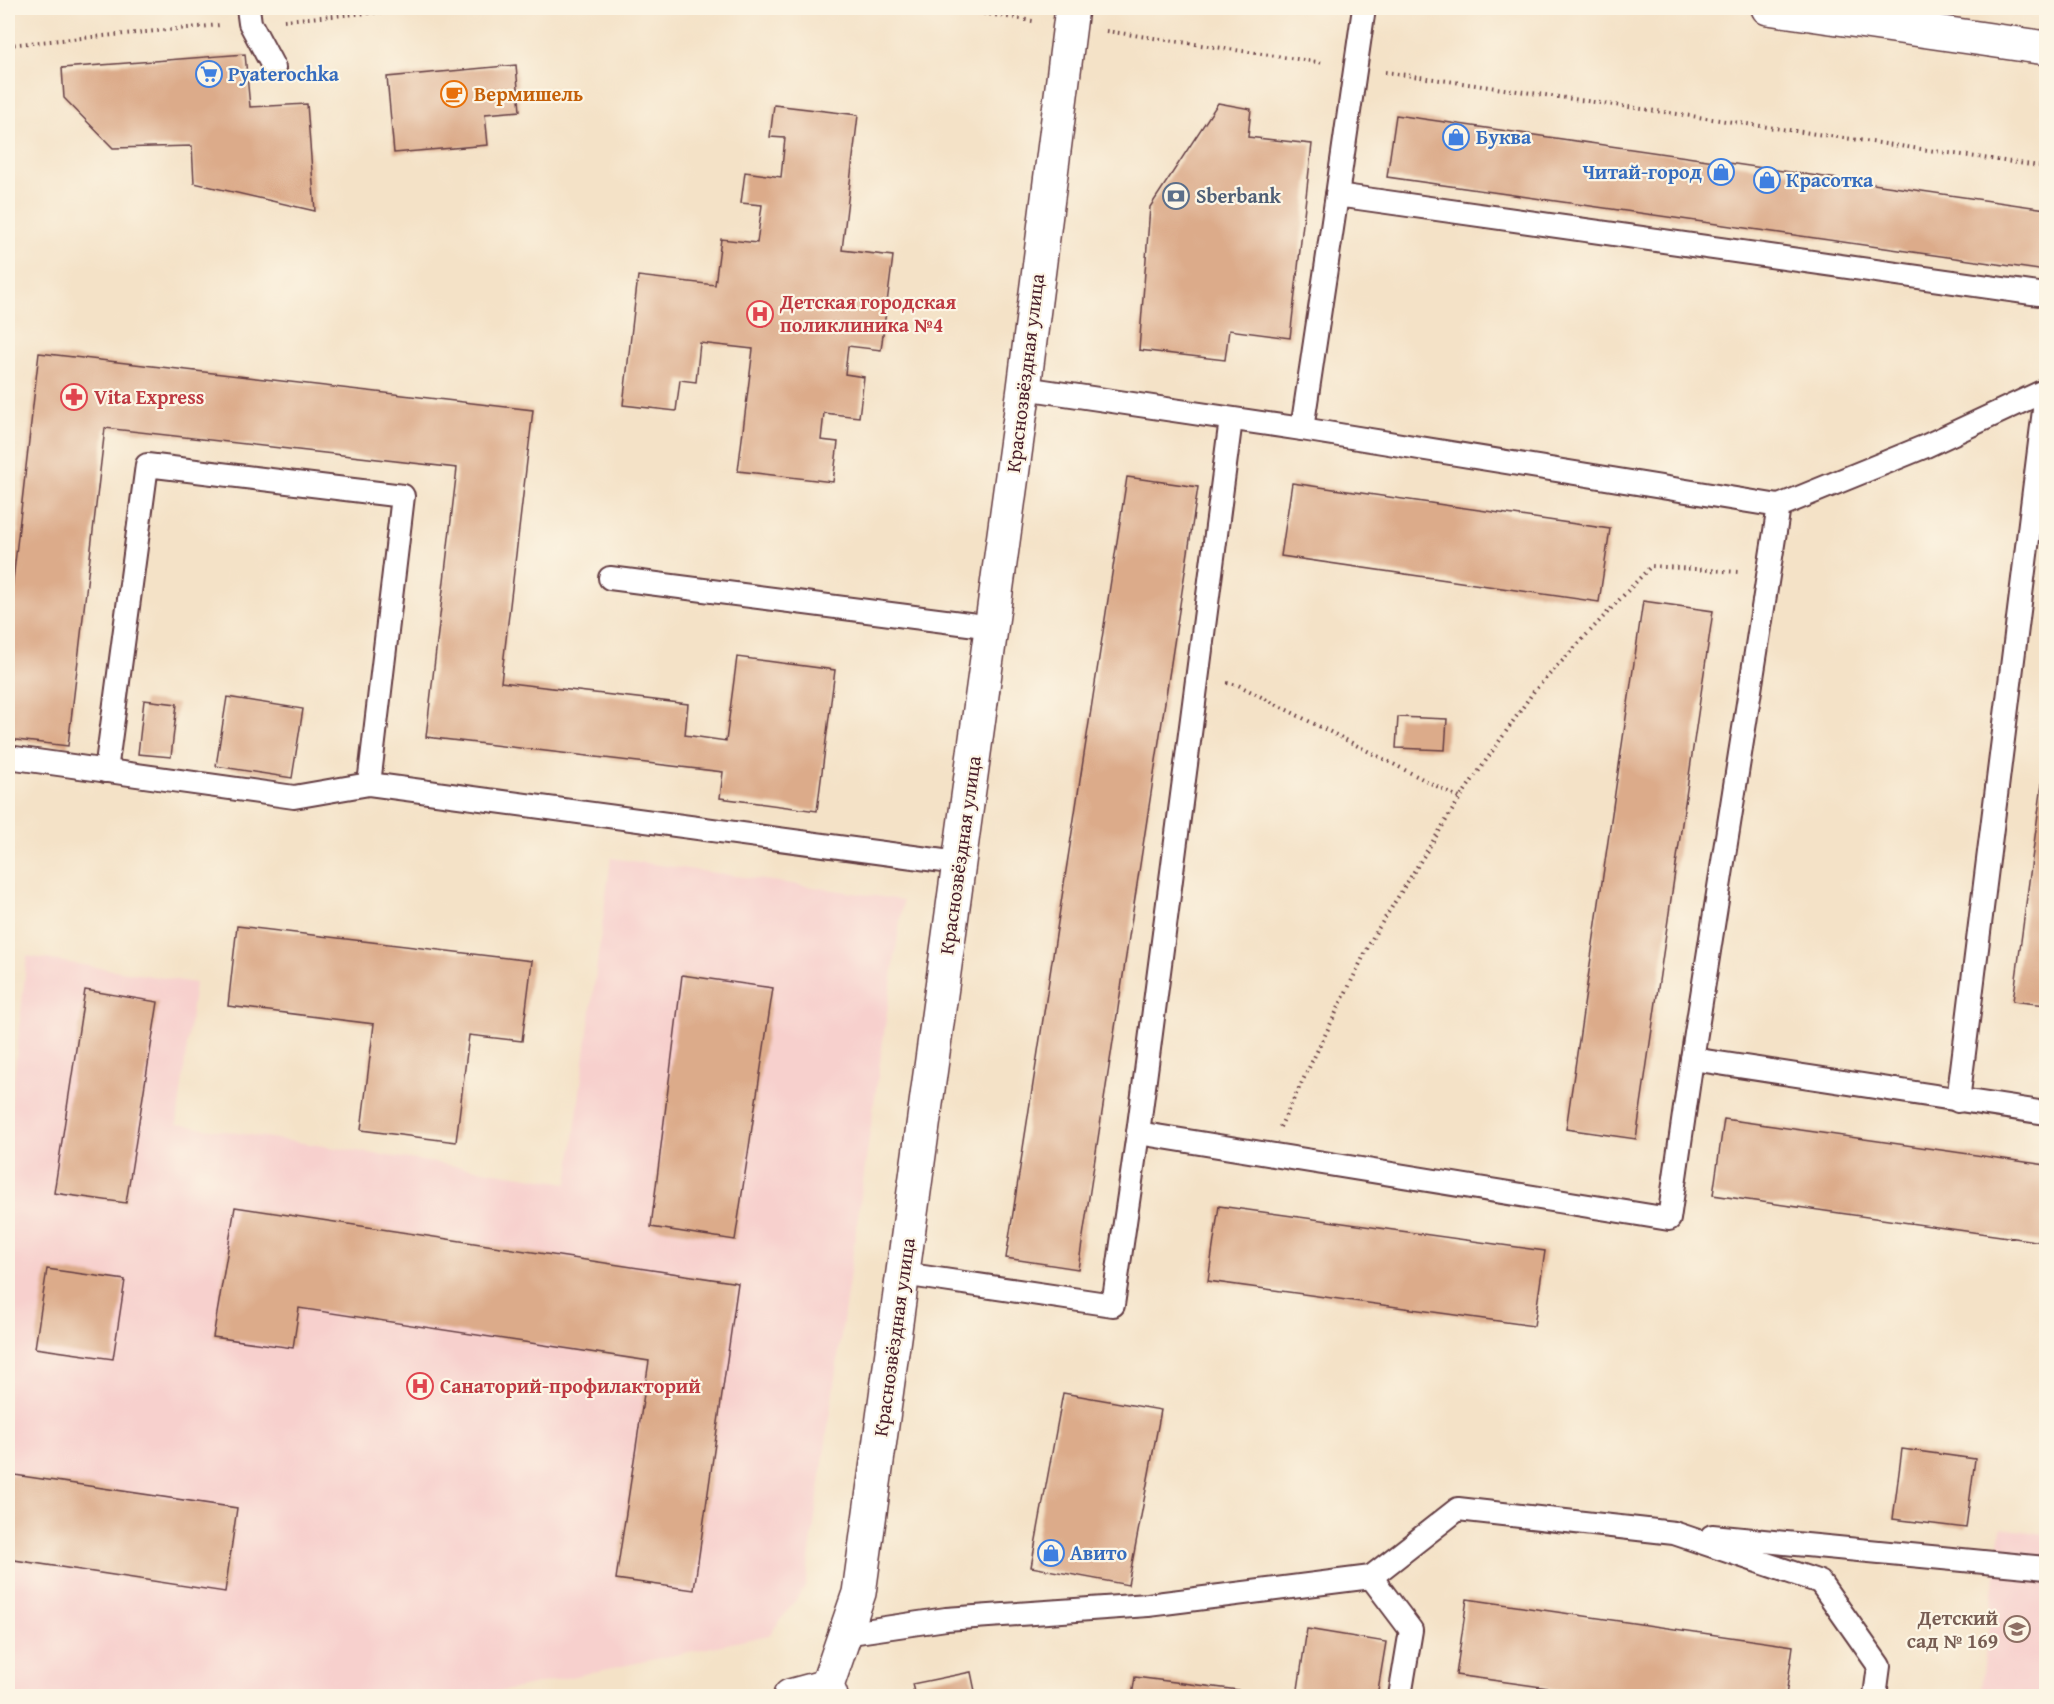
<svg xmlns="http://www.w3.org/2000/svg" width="2054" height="1704" viewBox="0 0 2054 1704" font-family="'Gentium Book Plus',serif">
<rect width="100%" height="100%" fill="#fcf5e5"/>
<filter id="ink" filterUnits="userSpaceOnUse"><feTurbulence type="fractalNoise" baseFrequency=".0167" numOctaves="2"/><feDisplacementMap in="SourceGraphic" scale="12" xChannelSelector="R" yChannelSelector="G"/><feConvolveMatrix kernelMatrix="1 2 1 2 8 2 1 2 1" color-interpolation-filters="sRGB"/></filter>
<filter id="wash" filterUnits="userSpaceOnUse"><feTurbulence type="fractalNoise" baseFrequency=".008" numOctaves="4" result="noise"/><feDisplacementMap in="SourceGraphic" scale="24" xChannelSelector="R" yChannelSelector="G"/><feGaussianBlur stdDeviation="1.35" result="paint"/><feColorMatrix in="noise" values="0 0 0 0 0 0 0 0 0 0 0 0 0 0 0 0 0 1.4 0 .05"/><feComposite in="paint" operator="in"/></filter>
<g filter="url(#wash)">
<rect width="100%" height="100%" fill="#f4e2c7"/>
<g fill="#f7d0cd">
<path d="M611 858 903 900 805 1588 769 1635 480 1696H8V1134L27 956 195 983 177 1124 568 1183Z"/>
<path d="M2001 1528 2046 1534V1696H1980Z"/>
</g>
<g id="blocks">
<g fill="#dcab8a">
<path d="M245 54 250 107 307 104 315 211 194 183 192 146 113 148 64 98 62 68Z"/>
<path d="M516 65 520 111 485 114 488 145 394 153 387 77Z"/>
<path d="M1218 103 1251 109 1248 137 1312 144 1290 338 1229 330 1225 360 1139 350 1150 207Z"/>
<path d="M774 105 858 115 842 250 893 256 881 350 848 346 845 374 864 377 859 417 824 413 821 440 838 442 833 482 738 471 753 349 700 343 696 382 680 380 676 411 623 405 638 276 715 285 721 239 757 243 762 205 741 203 745 172 781 177 785 138 770 137Z"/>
<path d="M1396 115 2046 209V271L1387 177Z"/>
<path d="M39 353 533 410 501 682 688 704 685 735 726 741 737 657 835 670 817 811 720 798 723 772 426 737 457 468 105 428 68 746 8 739V624Z"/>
<path d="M1127 477 1198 487 1078 1269 1006 1258Z"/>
<path d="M1292 483 1610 529 1599 602 1281 556Z"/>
<path d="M1643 601 1713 611 1636 1139 1566 1129Z"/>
<path d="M227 697 303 709 292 778 216 766Z"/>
<path d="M144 700 177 704 171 757 138 754Z"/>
<path d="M1398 717 1447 719 1445 750 1396 748Z"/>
<path d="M2045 762H2046V1005L2013 1001Z"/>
<path d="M237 926 532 961 522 1041 469 1035 456 1142 361 1130 374 1024 228 1006Z"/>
<path d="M682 975 773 988 735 1240 651 1227Z"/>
<path d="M85 990 158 1002 126 1203 54 1193Z"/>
<path d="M1724 1119 2046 1165V1211L2042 1242 1713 1195Z"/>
<path d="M1219 1206 1545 1251 1534 1326 1208 1281Z"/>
<path d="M235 1207 738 1283 694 1590 616 1579 649 1361 299 1308 293 1348 213 1337Z"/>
<path d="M47 1269 125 1280 113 1359 35 1348Z"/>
<path d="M1063 1393 1161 1410 1128 1585 1031 1567Z"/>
<path d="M1902 1449 1975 1459 1966 1528 1893 1519Z"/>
<path d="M8 1474 237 1508 225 1592 8 1559Z"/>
<path d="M1467 1599 1793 1646 1786 1696H1605L1456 1675Z"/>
<path d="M1307 1629 1386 1642 1377 1696H1297Z"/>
<path d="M971 1672 976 1696H915L912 1684Z"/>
<path d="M1135 1677 1238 1690 1237 1696H1132Z"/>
</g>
</g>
</g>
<g filter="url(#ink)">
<use href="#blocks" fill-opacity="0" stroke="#643c42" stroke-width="1.5"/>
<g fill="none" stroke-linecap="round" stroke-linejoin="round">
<defs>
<g id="service">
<path d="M248 8 250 23 274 68"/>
<path d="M1337 195 1364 8"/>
<path d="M1024 388 1302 429 1779 506 1926 446 2046 390"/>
<path d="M1302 429 1337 195 2046 295"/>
<path d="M1779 506 1692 1059 2046 1113"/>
<path d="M610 578 992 627"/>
<path d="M8 757 294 797 369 784 958 863"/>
<path d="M106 771 147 465 403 496 369 784"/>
<path d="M1958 1101 2046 394"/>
<path d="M1138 1133 1669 1219 1692 1059"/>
<path d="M903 1274 1113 1305 1138 1133 1231 419"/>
<path d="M1712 1536 2046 1568"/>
<path d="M1371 1577 1411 1630 1400 1696"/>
<path d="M844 1634 946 1619 1148 1605 1371 1577 1458 1509 1674 1533 1820 1582 1879 1666 1875 1696"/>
</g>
<g id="tertiary">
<path d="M790 1696 827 1686"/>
<path d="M831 1696 827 1686 859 1593 1024 388 1072 8"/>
</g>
<path id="secondary" d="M1768 8 2046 48"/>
</defs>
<use href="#service" stroke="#643c42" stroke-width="26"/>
<use href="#tertiary" stroke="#643c42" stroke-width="36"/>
<use href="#secondary" stroke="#643c42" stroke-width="36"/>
<g stroke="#643c42" stroke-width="4" stroke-dasharray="1.5 4.5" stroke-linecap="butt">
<path d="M948 8 1033 21"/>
<path d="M284 20 430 8"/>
<path d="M1106 31 1324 63"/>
<path d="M8 45 220 25"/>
<path d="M1385 72 2046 167"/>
<path d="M1227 683 1238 685 1460 798"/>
<path d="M1280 1127 1373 937 1460 798 1534 691 1651 566 1738 572"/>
</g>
<use href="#service" stroke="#fff" stroke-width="22"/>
<use href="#tertiary" stroke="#fff" stroke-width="33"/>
<use href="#secondary" stroke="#fff" stroke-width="33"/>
</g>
</g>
<defs>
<symbol id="supermarket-ring" viewBox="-11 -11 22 22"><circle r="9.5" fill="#fcf5e5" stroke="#3f7fe0" stroke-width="1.5"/><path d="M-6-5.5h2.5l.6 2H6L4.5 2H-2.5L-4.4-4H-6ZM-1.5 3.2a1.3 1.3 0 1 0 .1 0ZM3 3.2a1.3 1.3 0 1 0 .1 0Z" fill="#3f7fe0"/></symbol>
<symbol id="cafe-ring" viewBox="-11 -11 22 22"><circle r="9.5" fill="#fcf5e5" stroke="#e8710a" stroke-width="1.5"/><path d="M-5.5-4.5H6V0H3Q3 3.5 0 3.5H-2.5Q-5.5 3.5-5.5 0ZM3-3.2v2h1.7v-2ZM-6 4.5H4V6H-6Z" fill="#e8710a"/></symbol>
<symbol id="shop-ring" viewBox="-11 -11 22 22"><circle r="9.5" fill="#fcf5e5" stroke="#3f7fe0" stroke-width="1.5"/><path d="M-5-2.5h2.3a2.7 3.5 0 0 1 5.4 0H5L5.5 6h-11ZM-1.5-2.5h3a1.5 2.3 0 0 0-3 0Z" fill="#3f7fe0"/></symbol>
<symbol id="bank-ring" viewBox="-11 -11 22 22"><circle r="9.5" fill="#fcf5e5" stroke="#5c6f8a" stroke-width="1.5"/><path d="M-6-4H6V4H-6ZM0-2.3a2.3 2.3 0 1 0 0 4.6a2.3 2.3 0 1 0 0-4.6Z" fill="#5c6f8a"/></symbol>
<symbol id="hospital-ring" viewBox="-11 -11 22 22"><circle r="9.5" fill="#fcf5e5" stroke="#e0444e" stroke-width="1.5"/><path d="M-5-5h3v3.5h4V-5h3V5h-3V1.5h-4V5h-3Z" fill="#e0444e"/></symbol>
<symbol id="pharmacy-ring" viewBox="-11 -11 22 22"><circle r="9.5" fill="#fcf5e5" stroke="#e0444e" stroke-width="1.5"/><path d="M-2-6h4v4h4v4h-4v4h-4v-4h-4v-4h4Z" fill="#e0444e"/></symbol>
<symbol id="school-ring" viewBox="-11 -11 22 22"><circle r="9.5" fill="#fcf5e5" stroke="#8d6e63" stroke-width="1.5"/><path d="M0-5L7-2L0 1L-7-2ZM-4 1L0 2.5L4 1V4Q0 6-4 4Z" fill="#8d6e63"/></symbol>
</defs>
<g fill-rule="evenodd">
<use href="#supermarket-ring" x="194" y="59" width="30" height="30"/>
<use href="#cafe-ring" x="439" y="79" width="30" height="30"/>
<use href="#shop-ring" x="1441" y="122" width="30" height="30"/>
<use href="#shop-ring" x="1706" y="157" width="30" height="30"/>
<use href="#shop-ring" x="1752" y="165" width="30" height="30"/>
<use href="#bank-ring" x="1161" y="181" width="30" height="30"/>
<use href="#hospital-ring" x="745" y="299" width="30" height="30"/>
<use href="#pharmacy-ring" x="59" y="382" width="30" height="30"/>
<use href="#hospital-ring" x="405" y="1371" width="30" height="30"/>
<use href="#shop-ring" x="1036" y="1538" width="30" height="30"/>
<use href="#school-ring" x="2002" y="1614" width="30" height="30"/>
</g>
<g text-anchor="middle" stroke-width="4.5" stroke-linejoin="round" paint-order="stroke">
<g font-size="20" font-weight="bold" fill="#366cbe" stroke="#fcf5e5" text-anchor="start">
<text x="228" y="81">Pyaterochka</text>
<text x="1476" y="144">Буква</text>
<text x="1702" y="179" text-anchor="end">Читай-город</text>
<text x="1786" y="187">Красотка</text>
<text x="1070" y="1560">Авито</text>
</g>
<g font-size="20" font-weight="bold" fill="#c56008" stroke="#fcf5e5" text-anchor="start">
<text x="474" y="101">Вермишель</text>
</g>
<g font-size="20" font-weight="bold" fill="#4e5e75" stroke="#fcf5e5" text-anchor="start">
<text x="1196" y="203">Sberbank</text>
</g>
<g font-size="20" font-weight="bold" fill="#be3a42" stroke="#fcf5e5" text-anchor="start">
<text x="780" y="309">Детская городская<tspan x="780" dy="23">поликлиника №4</tspan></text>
<text x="94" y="404">Vita Express</text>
<text x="440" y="1393">Cанаторий-профилакторий</text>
</g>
<g font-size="20" fill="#4a1f2b" stroke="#fcf5e5">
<text transform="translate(1025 373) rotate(-83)" y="7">Краснозвёздная улица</text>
<text transform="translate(960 855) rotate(-82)" y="7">Краснозвёздная улица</text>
<text transform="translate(894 1337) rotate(-82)" y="7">Краснозвёздная улица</text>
</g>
<g font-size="20" font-weight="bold" fill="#785e54" stroke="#fcf5e5" text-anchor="end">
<text x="1998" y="1625">Детский<tspan x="1998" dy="23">сад № 169</tspan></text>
</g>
</g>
<rect width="2054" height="1704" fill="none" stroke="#fcf5e5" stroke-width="30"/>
</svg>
